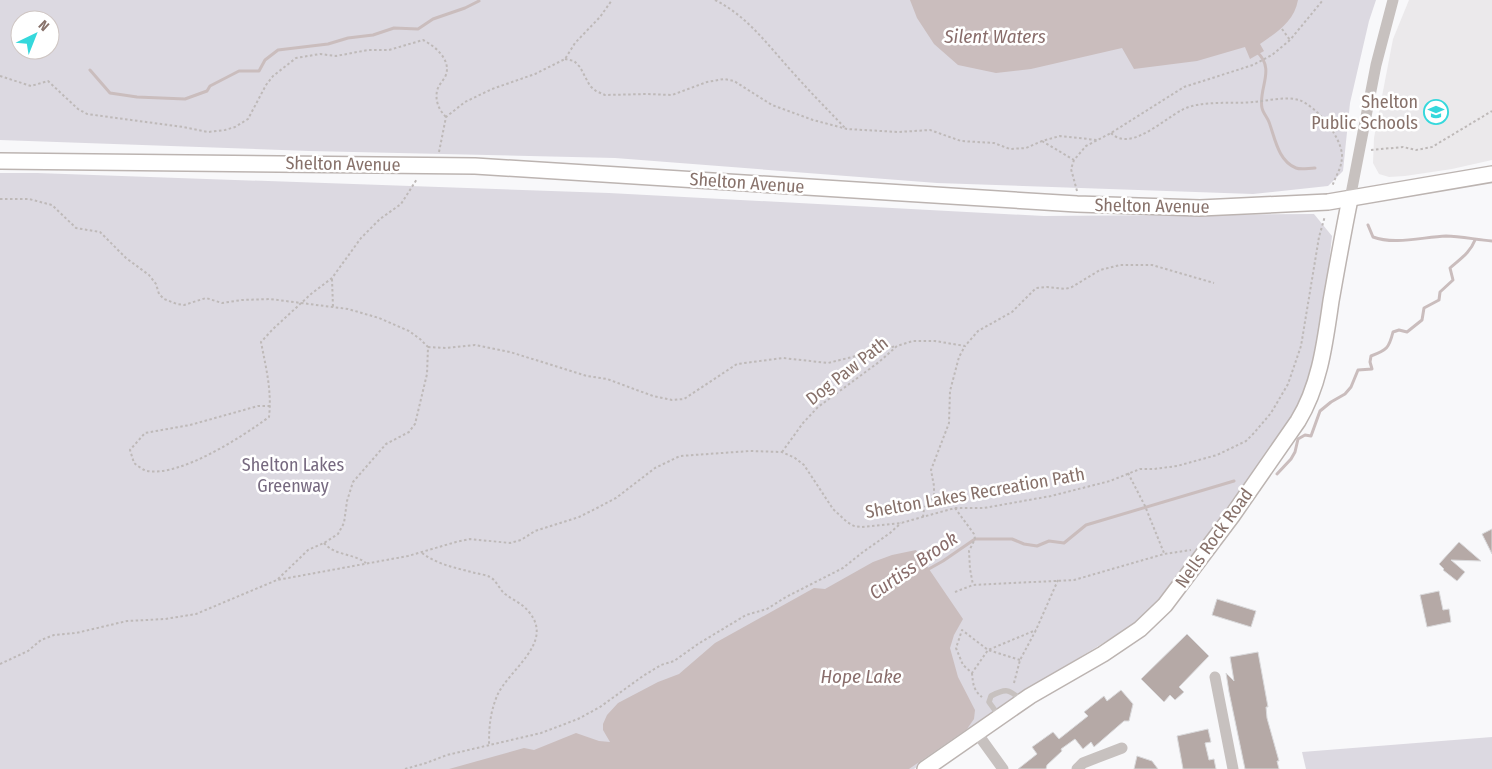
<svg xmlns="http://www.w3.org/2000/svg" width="1492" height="769" viewBox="0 0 1492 769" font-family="'Fira Sans Condensed',sans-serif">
<rect width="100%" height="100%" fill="#f8f8fa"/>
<path fill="#ebe9eb" d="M1409 0H1492V160L1452 169 1405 176 1389 177 1379 174 1373 163 1374 138 1393 39Z"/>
<g fill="#dcd9e1" fill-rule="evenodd">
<path d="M0 0H1376L1369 21 1350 103 1343 171 1328 186 1253 194 937 183 615 158 309 151 0 140ZM20 20H50V50H20Z"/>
<path d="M0 173H37L609 193 1044 216 1314 214 1332 236 1327 282 1315 353 1308 385 1295 413 1217 526 1158 602 1136 623 1018 695 914 769H0Z"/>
<path d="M1492 737V769H1306L1302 752Z"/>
</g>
<g fill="#cabdbd">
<path d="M910 0H1298C1294 22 1277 32 1260 44L1264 51 1250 59 1245 47 1197 61 1134 69 1122 48 1031 69 996 73 958 65 934 44 917 18Z"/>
<path d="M916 550 963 619 954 635 950 648 958 677 975 710 974 719 967 729 909 769H449L524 748 534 750 576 733 599 741 610 742 603 730V724L607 715 618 703 658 682 679 674 715 643 814 588 825 589 873 562 892 555Z"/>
</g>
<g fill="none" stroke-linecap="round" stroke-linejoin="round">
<g stroke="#cabdbd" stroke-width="3">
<path d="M1257 52C1276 69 1258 89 1262 108 1263 113 1267 117 1269 122 1275 138 1278 161 1296 168 1301 170 1309 168 1315 168"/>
<path d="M90 70 110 93 137 97 185 99 207 91 210 86 239 71H259L265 60 278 50 328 44 348 38 373 35 394 28 418 29 433 19 465 8 479 1"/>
<path d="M1368 225 1373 237C1394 245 1423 237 1446 236 1461 236 1477 240 1492 241"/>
<path d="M1277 474 1291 459 1295 452 1298 439 1305 435 1311 436 1320 411 1331 402 1345 394 1351 387 1358 370 1372 369 1370 362 1371 356C1387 350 1389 348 1393 332L1399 330 1407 332 1422 320 1424 308 1439 300 1440 292 1453 280 1450 268C1460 259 1470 253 1475 240"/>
<path d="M927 570 943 561 975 539H1012L1024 544 1037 546 1049 541 1064 543 1086 525 1234 481"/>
</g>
</g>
<g fill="#b5a9a6" stroke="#dadadc">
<path d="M1492 529V554L1482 534Z"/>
<path d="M1459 542 1481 561 1451 560 1465 572 1457 581 1443 570 1444 569 1439 564Z"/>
<path d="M1439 591 1443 610 1449 609 1451 622 1427 627 1420 595Z"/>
<path d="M1217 599 1256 611 1251 627 1212 615Z"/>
<path d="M1187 634 1209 656 1179 687 1184 692 1175 700 1170 695 1164 702 1141 679Z"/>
<path d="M1258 652 1268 707H1266L1267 718 1279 761H1277L1279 769H1245L1229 692 1226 673 1234 681 1230 657Z"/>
<path d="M1121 690 1133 704 1129 721H1124L1094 747 1091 742 1083 749 1075 739 1061 749 1062 751 1047 765 1046 769H1018L1037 754 1032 747 1053 732 1059 739 1088 716 1084 712 1104 696 1107 701Z"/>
<path d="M1208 729 1211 742 1205 743 1209 760 1214 759 1216 769H1183L1177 736Z"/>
<path d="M1137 756 1152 761 1158 769H1134Z"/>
</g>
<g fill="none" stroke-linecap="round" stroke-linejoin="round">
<defs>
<g id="secondary">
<path d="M0 161 475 166 1077 204 1200 208 1328 202 1492 174"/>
<path d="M925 769 1030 696 1103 654 1140 629 1165 605 1232 516 1298 421C1320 385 1325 342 1331 301 1337 267 1343 233 1350 199"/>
</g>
</defs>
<use href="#secondary" stroke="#bcb4b1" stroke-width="18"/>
<g stroke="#beb9b8" stroke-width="2" stroke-dasharray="2.5 2.5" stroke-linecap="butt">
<path d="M715 0C749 17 770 48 796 76 812 94 829 111 846 129"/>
<path d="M1282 29 1290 40"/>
<path d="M565 59 574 61 580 67 590 86 596 91 605 95 647 94 672 95 707 82 724 79 734 81 772 105 813 120 847 129 898 132 930 130 961 141 994 143 1010 149 1026 148 1042 141 1060 136 1097 140"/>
<path d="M0 76 31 86 48 81 78 109 87 114 183 127 208 132 225 130 235 127 248 119 266 85 273 76 296 58 320 54 336 56 368 50H389L423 40C435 46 453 61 445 77 442 82 438 86 437 91 435 101 439 110 446 117"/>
<path d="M1111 133C1133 155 1171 110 1192 106 1212 101 1233 104 1253 102 1267 101 1285 96 1299 100 1316 106 1341 136 1342 155 1342 169 1336 174 1332 187"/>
<path d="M1042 141 1074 160"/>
<path d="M1371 150 1403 147 1416 150 1432 147 1492 111"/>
<path d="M439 152 446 117 465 102 492 89 535 74 565 59 575 43 600 17 612 0"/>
<path d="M1077 191 1071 169 1074 160 1086 146 1111 133 1184 87 1253 65 1272 55 1290 40 1323 0"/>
<path d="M0 199H29L52 205 76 228 100 232 126 258 149 275 156 284 159 294 164 299 177 304 184 305 206 298 222 303 242 300 270 299 348 309 379 318 409 331 420 339 428 347 427 374 415 424 409 432 386 444 353 482 347 501 344 523 338 534 324 543 308 550 277 580"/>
<path d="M332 279 333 307"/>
<path d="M428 347 446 348 475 345 510 352 587 376 607 379 653 396 672 400 684 399 737 364 783 358 828 363 896 346"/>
<path d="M270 406H258L190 425 145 433 130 450 134 463C138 466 143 470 147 471 180 477 242 437 269 417 272 391 266 368 261 342L273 329 311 294 332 278 361 238 380 219 401 204 417 179"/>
<path d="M782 452 803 423 818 407 879 362 897 346 913 341H935L965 346 978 331 1012 312 1036 288 1047 287 1065 289 1072 287 1100 270 1120 265H1152L1214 283"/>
<path d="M1128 473 1145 506 1164 553"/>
<path d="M955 508 974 534 975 539 969 551 970 569 973 585"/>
<path d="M923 517 924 508 934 496V486L931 470 949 423 950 391 959 357 965 346"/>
<path d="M324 543C335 556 353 553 366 563"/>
<path d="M422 553C438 565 457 568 475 573 480 574 486 575 490 577 497 581 499 589 505 594 513 600 523 604 529 612 555 643 508 670 497 696 490 713 489 727 489 745"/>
<path d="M955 592 973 585 1074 580 1164 554 1191 550"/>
<path d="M1020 660 988 650 962 630 956 648 963 665 972 673 988 650 1036 630"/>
<path d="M0 664 28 651 41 640 54 635 76 633 127 621 165 619 196 614 277 580 408 556 456 542 470 539 510 543 521 540 535 531 579 517 597 508 616 498 655 468 680 456 750 451 782 452 795 458 804 465 833 509 847 522 854 526 861 527 901 523 955 508H984L1051 496 1110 481 1140 469H1154L1177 466 1217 455 1246 441 1254 433 1271 413 1288 384 1301 346 1319 237 1325 216"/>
<path d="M972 673C973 683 973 690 982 697"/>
<path d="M1014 683 1020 660 1036 630 1058 580"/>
<path d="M405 769 426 763 447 755 541 733 578 719 600 707 643 676 661 665 674 661 698 644 746 615 767 609 786 597 843 568 863 552 890 533 901 523"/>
</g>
<path stroke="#c7c1bf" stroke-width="5.5" d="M999 716 989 702 991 696C1006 688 1009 689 1021 700"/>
<g stroke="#c7c1bf" stroke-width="11">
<path d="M1350 199 1376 65 1393 0"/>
<path d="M1215 677 1233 769"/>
<path d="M977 733 1003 769"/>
<path d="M1077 769 1083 763 1122 748"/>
</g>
<use href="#secondary" stroke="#fff" stroke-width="15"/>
</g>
<defs>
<symbol id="school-ring" viewBox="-11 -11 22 22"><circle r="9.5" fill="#fff" stroke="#35d8dc" stroke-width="1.5"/><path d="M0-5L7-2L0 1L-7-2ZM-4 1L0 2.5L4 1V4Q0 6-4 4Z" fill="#35d8dc"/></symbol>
</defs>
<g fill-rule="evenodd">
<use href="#school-ring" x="1422" y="98" width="28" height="28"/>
</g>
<g text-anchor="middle" stroke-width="5" stroke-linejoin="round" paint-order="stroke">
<g font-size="18" fill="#87716a" stroke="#fff" text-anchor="end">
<text x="1418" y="108">Shelton<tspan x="1418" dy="21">Public Schools</tspan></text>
</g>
<g font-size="18" fill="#87716a" stroke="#fff">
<text transform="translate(343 164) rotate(1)" y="6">Shelton Avenue</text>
<text transform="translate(747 183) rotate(4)" y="6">Shelton Avenue</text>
<text transform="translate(1152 206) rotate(1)" y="6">Shelton Avenue</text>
<text transform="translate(847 371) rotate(-38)" y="6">Dog Paw Path</text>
<text transform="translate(975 493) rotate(-10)" y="6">Shelton Lakes Recreation Path</text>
<text transform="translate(1214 538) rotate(-54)" y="6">Nells Rock Road</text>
</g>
<g font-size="18" fill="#76697f" stroke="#fff">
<text x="293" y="471">Shelton Lakes<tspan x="293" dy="21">Greenway</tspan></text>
</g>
<g font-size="19" font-style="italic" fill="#896d6b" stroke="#fff">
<text x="995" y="43">Silent Waters</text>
<text transform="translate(913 565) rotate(-35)" y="7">Curtiss Brook</text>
<text x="861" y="683">Hope Lake</text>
</g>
</g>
<g transform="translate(35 35) rotate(43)"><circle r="24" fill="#ffffff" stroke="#cfc6c3"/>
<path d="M0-4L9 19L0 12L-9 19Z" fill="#35d8dc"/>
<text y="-8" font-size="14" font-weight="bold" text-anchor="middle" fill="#87716a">N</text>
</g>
</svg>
